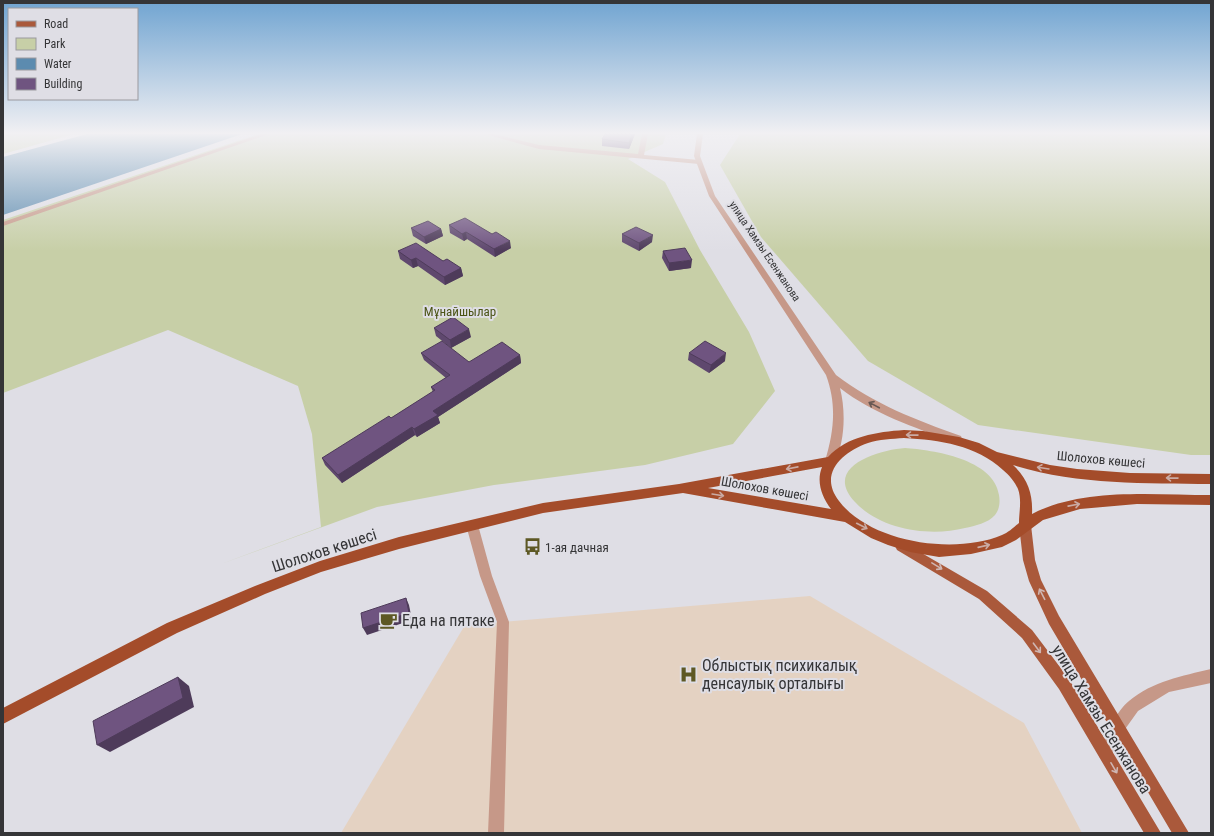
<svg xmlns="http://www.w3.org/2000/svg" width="1214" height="836" viewBox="0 0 1214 836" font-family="'Roboto Condensed',sans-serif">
<rect width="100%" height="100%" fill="#dfdee5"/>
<path fill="#e4d2c2" d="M810 596 1024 723 1082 833H341L465 625Z"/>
<g fill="#c7cfa7">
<path d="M3 134H74L3 154Z"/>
<path d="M258 134H666L663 144 628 159 665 182 700 250 749 332 775 391 733 444 645 465 494 485 377 507 221 564 321 527 312 434 298 386 168 330 3 393V220Z"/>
<path d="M740 134H1211V455H1191L978 425 868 361 761 237 720 165Z"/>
<path d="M905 448C933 450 994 459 999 495 1000 501 1000 509 995 515 988 523 975 526 965 528 930 537 881 530 855 502 822 467 878 450 905 448Z"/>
</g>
<path fill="#5c8baf" d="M87 134H242L3 215V157Z"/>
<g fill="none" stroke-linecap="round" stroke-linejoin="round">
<g fill="#c69888" fill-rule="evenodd">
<path d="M261 134H269L3 226V222Z"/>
<path d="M485 134H494L539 145 638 154 642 134H648L644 155 699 160 702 162 699 164 539 149Z"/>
<path d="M472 520 476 522 478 525 492 576 509 622 504 833H488L497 622 480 576 466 525 468 522Z"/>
<path d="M1211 669V683L1169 692 1138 711 1123 732 1110 758 1105 760 1100 758 1098 753C1103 739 1117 710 1129 701 1153 681 1182 676 1211 669Z"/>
</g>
<path fill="#c69888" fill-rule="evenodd" d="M697 134H703L700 156 715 196 836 375C874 404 916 420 961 436L962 439 961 442H953C915 427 873 414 840 388 846 412 845 442 834 464H826L825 461C834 431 837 405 826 375L709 196 694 156Z"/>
<g fill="#aa593b" fill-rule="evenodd">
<path d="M1025 520 1029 522 1031 525 1035 560 1041 580 1059 616 1189 833H1172L1049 624 1029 581 1023 560 1019 525 1021 522Z"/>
<path d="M901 541 987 591 1032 630 1069 679 1161 833H1144L1059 689 1022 638 979 599 897 550 895 546 897 542Z"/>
</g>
<path fill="#a44c2a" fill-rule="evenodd" d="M904 430 923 431 959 437 979 443 997 452 1050 465 1077 469 1130 473 1211 474V484C1145 483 1077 485 1013 465 1028 479 1033 494 1032 514 1083 487 1155 495 1211 495V505L1137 504 1080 509 1043 520 1016 540 1002 547 971 554 939 557 910 552 888 545 871 538 845 522 683 493 543 513 399 549 321 572 265 594 177 633 3 724V708L167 623 255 586 320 561 399 537 543 503 679 484 828 457C847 436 877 432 904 430ZM904 438C940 440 976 445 1003 470 1009 475 1015 482 1018 489 1022 500 1019 512 1019 523 1014 527 1008 533 1002 535 955 555 871 543 839 501 818 474 842 452 868 443 879 439 892 439 904 438ZM822 467C816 482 822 497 831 509L708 488Z"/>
</g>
<g fill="#5f486e">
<path d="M635 134 629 149 602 146V139Z"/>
<path d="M449 225 511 248 495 257 467 239 464 241 450 233Z"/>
<path d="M411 228 441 229 443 236 426 244 413 236Z"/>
<path d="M622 234 652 242 639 251 622 242Z"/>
<path d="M398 251 443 261 461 268 463 276 445 285 418 266 413 268 400 259Z"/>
<path d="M663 251 691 268 669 271 662 258Z"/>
<path d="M434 328 471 337 451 348 436 336Z"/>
<path d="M421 353 469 362 520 355 521 363 438 417 440 423 417 437 415 435 342 483 325 465 322 458 391 418 433 392 431 387 446 378 424 360Z"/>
<path d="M689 353 725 361 709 373 688 360Z"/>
</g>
<g fill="#4e3b5a">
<path d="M632 134H635L629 149V143Z"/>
<path d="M441 229 443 236 426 244 424 237Z"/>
<path d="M466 232 467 239 464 241 462 234Z"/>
<path d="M653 235 652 242 639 251V243Z"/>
<path d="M510 241 511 248 495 257 494 249Z"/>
<path d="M416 258 418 266 413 268 411 260Z"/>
<path d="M692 260 691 268 669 271V263Z"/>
<path d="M461 268 463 276 445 285 444 277Z"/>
<path d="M469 329 471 337 451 348 450 340Z"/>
<path d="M726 353 725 361 709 373 711 365Z"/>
<path d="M520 355 521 363 438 417 440 423 417 437 414 429 433 411Z"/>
<path d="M412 427 415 435 342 483 338 475Z"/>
<path d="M406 598 409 605 412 620 367 635 363 628Z"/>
<path d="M178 677 189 686 194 707 110 752 97 745Z"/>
</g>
<g fill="#6f5480" stroke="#4e3b5a">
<path d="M605 134H632L629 143 602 139Z"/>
<path d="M465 218 492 234 496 232 510 241 494 249 466 232 462 234 449 225Z"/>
<path d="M428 221 441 229 424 237 411 228Z"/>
<path d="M636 227 653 235 639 243 622 234Z"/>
<path d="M416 243 443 261 447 259 461 268 444 277 416 258 411 260 398 251Z"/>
<path d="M685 248 692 260 669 263 663 251Z"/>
<path d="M453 317 469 329 450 340 434 328Z"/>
<path d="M442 341 469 362 502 342 520 355 433 411 438 415 414 429 412 427 338 475 322 458 389 416 391 418 435 390 431 387 450 375 421 353Z"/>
<path d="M705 341 726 353 711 365 689 353Z"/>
<path d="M406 598 409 613 363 628 361 613Z"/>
<path d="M178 677 183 698 97 745 93 721Z"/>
</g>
<defs><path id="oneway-shaft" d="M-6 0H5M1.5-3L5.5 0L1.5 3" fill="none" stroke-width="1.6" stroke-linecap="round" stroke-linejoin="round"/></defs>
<use stroke="#685853" href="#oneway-shaft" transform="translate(874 405) rotate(-152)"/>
<g stroke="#caaba4">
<use href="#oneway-shaft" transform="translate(912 435) rotate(-179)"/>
<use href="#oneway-shaft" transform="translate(792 468) rotate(169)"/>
<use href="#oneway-shaft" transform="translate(1043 468) rotate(-171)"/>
<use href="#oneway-shaft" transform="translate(1172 478) rotate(-179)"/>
<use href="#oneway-shaft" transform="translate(718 495) rotate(9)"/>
<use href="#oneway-shaft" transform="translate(1074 505) rotate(-11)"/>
<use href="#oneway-shaft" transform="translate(862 526) rotate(27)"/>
<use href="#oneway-shaft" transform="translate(984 546) rotate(-13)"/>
</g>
<g stroke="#cfb6b2">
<use href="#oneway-shaft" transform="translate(937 566) rotate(31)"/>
<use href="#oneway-shaft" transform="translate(1042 594) rotate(-117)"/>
<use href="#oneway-shaft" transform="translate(1037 648) rotate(53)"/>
<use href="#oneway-shaft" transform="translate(1114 768) rotate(60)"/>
</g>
<linearGradient id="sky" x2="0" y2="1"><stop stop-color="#70a4d1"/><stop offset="0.53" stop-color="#f1f0f3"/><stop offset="1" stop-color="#f1f0f3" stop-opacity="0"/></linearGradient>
<rect width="1214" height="251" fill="url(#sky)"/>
<defs>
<symbol id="bus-bare" viewBox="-9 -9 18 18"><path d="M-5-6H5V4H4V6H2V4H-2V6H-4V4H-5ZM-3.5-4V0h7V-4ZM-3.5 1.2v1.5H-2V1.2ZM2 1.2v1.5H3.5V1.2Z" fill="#5d5824" stroke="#dfdee5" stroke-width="2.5" paint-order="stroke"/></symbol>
<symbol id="cafe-bare" viewBox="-9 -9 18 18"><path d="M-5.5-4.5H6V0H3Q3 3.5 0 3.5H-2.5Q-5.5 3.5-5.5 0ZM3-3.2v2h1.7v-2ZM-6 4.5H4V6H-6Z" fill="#5d5824" stroke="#dfdee5" stroke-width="2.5" paint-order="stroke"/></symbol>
<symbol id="hospital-bare" viewBox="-9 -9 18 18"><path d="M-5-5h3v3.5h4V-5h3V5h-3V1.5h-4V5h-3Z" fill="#5d5824" stroke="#dfdee5" stroke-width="2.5" paint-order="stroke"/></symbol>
</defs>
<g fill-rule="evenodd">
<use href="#bus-bare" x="520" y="534" width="25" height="25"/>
<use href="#cafe-bare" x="376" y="608" width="25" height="25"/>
<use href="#hospital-bare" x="676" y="662" width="25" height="25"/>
</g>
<g text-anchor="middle" stroke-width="4" stroke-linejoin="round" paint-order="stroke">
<g font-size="11" fill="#353537" stroke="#dfdee5">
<text transform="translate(765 251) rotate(56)" y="4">улица Хамзы Есенжанова</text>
</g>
<g font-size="13" fill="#4b5416" stroke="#dfdee5">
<text x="460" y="316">Мұнайшылар</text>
</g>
<g font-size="13" fill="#353537" stroke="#dfdee5">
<text transform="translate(1101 459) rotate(5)" y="5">Шолохов көшесі</text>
<text transform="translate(765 488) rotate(10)" y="5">Шолохов көшесі</text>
</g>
<g font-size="13" fill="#353537" stroke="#dfdee5" text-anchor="start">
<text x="545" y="552">1-ая дачная</text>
</g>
<g font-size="16" fill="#353537" stroke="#dfdee5">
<text transform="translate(324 550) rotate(-18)" y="6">Шолохов көшесі</text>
<text transform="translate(1102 719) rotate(58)" y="6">улица Хамзы Есенжанова</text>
</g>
<g font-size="16" fill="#353537" stroke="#dfdee5" text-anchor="start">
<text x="402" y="626">Еда на пятаке</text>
<text x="702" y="671">Облыстық психикалық<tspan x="702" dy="18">денсаулық орталығы</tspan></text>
</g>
</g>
<rect width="1214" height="836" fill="none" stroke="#353537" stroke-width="8"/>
<rect x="8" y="8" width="130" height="92" fill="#dfdee5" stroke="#9b9a9f"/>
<rect x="16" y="21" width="20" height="6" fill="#aa593b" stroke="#9b9a9f"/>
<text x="44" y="28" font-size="12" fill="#353537">Road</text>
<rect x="16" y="38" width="20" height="12" fill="#c7cfa7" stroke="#9b9a9f"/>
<text x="44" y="48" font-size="12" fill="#353537">Park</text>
<rect x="16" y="58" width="20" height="12" fill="#5c8baf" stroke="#9b9a9f"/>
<text x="44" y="68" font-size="12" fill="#353537">Water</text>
<rect x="16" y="78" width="20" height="12" fill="#6f5480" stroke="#9b9a9f"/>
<text x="44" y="88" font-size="12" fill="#353537">Building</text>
</svg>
